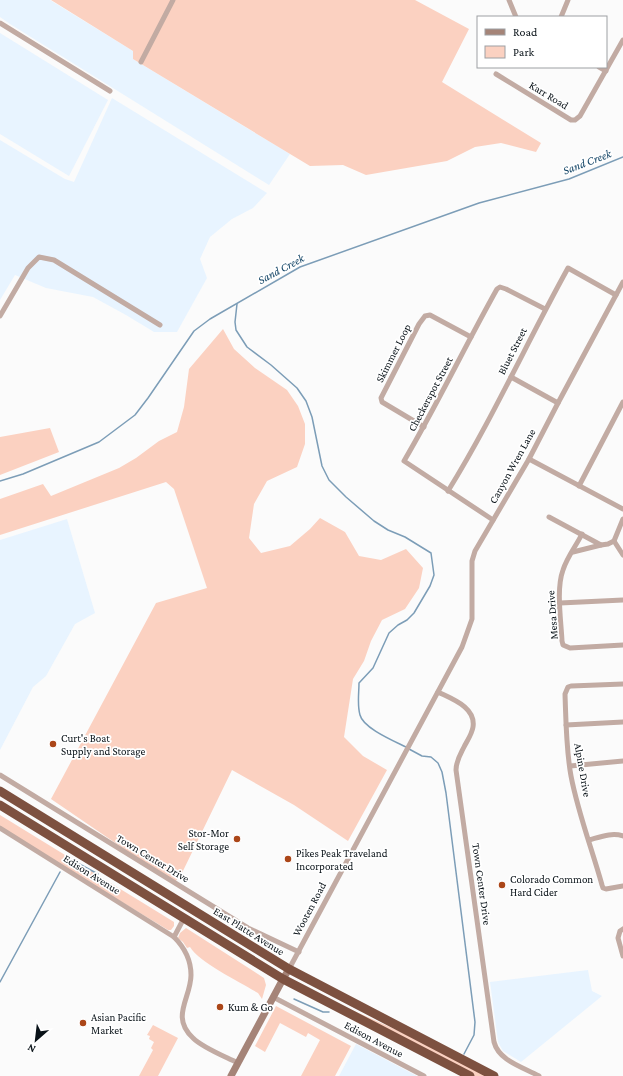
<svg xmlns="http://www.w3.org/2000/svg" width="623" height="1076" viewBox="0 0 623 1076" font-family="'Crimson Pro',serif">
<rect width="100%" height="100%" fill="#fbfbfb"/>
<g fill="#e8f4ff">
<path d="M0 0H50L133 51V59L290 154 269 185 10 24 0 17Z"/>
<path d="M0 33 108 100 69 176 0 134Z"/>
<path d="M112 98 267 193 253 208 232 219 210 237 200 259 207 278 177 332H154L126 315 93 297 46 288 15 275 0 300V140L65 179 74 182Z"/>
<path d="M67 519 95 613 75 624 46 676 33 687 0 750V540Z"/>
<path d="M588 970 592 991 602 996 521 1062 503 1051 498 1042 490 982Z"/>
<path d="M356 1044 417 1076H339Z"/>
</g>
<g fill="#fbd1c1">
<path d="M51 0H415L469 29 442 82 541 143 536 152 501 143 475 147 447 161 366 175 343 165 310 166 133 59V51Z"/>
<path d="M223 329 234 349 255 368 287 390 298 406 305 424V444L297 467 267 481 254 504 249 538 261 553 290 546 310 529 320 518 345 532 359 556 381 560 406 549 423 568 419 588 405 609 382 620 371 641 364 661 353 679 344 737 363 756 387 770 348 841 294 805 232 770 181 875 174 883 51 799 156 603 207 588 174 489 166 482 0 535V499L43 484 51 496 119 468 136 458 159 441 177 432 184 407 189 369Z"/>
<path d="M50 428 59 452 0 475V437Z"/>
<path d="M0 815 174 922V926L171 930H168L0 828Z"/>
<path d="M186 928 264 978 266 985 262 999 258 993C240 982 200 963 190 947L187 948 183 942 178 938 180 933Z"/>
<path d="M276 1006 351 1046 335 1076H301L320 1040 308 1033 306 1037 280 1023 265 1052 255 1046Z"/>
<path d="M343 1006 399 1031 487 1076H474Z"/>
<path d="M153 1025 178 1038 158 1076H139L153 1050 151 1048 154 1042 149 1039 150 1036 147 1035Z"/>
</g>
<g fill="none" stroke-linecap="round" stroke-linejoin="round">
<g stroke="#7c9db7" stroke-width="1.5">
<path d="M237 304 235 322 236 330 247 347 271 365 297 388 306 401 312 417 322 466 329 480 346 497 374 521 388 530 405 537 431 553 434 575 430 586 414 613 407 620 398 625 389 633 373 668 359 683C359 693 357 705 360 715 363 728 394 741 406 747"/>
<path d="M0 481 23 474 99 442 135 415 148 398 194 331 210 319 300 267 479 203 569 179 623 157"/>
<path d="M409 749 422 756 431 757 438 763 442 772 446 793 475 1022 474 1035 464 1054"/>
<path d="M65 861 70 859 98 874"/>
<path d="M0 982 60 872"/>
<path d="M294 999 323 1012H329"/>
</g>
<g stroke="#c2aba3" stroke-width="5">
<path d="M509 0 516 17"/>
<path d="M561 17 568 0"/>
<path d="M0 23 110 91"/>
<path d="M141 62 173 0"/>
<path d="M599 67 606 71"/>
<path d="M496 74 571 120H575L580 116 623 40"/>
<path d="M0 316 28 268 39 257 54 260 160 325"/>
<path d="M511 377 558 403"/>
<path d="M424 427 382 402 381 398 419 324 425 316 430 315 471 337"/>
<path d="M529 459 623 509"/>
<path d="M579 486 623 402"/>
<path d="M448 491C492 420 527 342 568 268L616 295"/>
<path d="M549 517 601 545 608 544 614 541 623 555"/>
<path d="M493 520 404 461C437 405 465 346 497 289L500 287 506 289 545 309"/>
<path d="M582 534C576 546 567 557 563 570 556 589 561 620 562 641L563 645 570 648 623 645"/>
<path d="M614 541 623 519"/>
<path d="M573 552 601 545"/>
<path d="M560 603 623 600"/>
<path d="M623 684 571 686 568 687 565 694C566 721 566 749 571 776 578 813 592 849 602 885L603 888 606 889 623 886"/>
<path d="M438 692C452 699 476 707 473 727 472 734 467 741 464 747 460 755 456 761 456 770L494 1042C499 1061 523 1067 539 1076"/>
<path d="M566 725 623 722"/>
<path d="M570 766 623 761"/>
<path d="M0 775 248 928 299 952"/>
<path d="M0 828 174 937C184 947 191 960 191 975 191 998 170 1017 193 1038 203 1048 224 1056 238 1063"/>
<path d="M589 840C600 837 612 832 623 836"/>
<path d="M623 929 620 931 618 938 623 956"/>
<path d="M174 937 184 918"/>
<path d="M289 969 462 647 472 619V561L475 551 529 459 558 403 623 282"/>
<path d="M273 997 424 1076"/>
</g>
<path stroke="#a58478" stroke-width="7" d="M231 1076 283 979 289 969"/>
<g stroke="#7d5140" stroke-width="9">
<path d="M0 791 289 969 494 1076"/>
<path d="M0 805 283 979 470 1076"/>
</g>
</g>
<g fill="#ab4618" stroke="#fff" stroke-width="1.5">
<circle cx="53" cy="744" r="4"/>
<circle cx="237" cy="839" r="4"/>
<circle cx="288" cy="859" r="4"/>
<circle cx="502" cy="885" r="4"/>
<circle cx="220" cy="1007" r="4"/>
<circle cx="83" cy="1023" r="4"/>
</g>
<g text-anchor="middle" stroke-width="3.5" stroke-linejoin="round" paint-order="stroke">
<g font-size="11" fill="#091218" stroke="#fff">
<text transform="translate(549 95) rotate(31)" y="4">Karr Road</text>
<text transform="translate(512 351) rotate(-63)" y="4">Bluet Street</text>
<text transform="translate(393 353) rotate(-63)" y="4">Skimmer Loop</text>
<text transform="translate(430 394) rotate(-62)" y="4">Checkerspot Street</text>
<text transform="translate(512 466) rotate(-61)" y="4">Canyon Wren Lane</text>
<text transform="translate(552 615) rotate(-94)" y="4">Mesa Drive</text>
<text transform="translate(583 770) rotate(80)" y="4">Alpine Drive</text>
<text transform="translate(153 858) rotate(31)" y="4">Town Center Drive</text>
<text transform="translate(92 874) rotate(32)" y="4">Edison Avenue</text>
<text transform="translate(482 884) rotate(82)" y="4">Town Center Drive</text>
<text transform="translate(309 909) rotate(-62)" y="4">Wooten Road</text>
<text transform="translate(249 931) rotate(32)" y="4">East Platte Avenue</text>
<text transform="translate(374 1039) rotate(28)" y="4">Edison Avenue</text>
</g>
<g font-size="11" fill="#091218" stroke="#fff" text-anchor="start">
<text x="61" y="742">Curt's Boat<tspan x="61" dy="13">Supply and Storage</tspan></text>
<text x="229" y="837" text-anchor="end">Stor-Mor<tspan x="229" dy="13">Self Storage</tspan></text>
<text x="296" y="857">Pikes Peak Traveland<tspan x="296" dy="13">Incorporated</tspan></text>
<text x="510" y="883">Colorado Common<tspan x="510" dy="13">Hard Cider</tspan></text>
<text x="228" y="1011">Kum &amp; Go</text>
<text x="91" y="1021">Asian Pacific<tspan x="91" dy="13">Market</tspan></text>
</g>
<g font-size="12" font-style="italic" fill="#164768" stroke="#fff">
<text transform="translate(587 162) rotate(-21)" y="4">Sand Creek</text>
<text transform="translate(281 269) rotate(-28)" y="4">Sand Creek</text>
</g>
</g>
<rect x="477" y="16" width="130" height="52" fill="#ffffff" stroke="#9da0a3"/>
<rect x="485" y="29" width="20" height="6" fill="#a58478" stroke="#9da0a3"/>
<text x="513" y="36" font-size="12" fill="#091218">Road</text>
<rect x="485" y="46" width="20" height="12" fill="#fbd1c1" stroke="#9da0a3"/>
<text x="513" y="56" font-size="12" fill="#091218">Park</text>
<g transform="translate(36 1040) rotate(208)" stroke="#ffffff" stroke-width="3" paint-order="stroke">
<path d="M0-3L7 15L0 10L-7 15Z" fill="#091218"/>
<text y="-6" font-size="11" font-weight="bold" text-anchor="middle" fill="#091218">N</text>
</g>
</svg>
